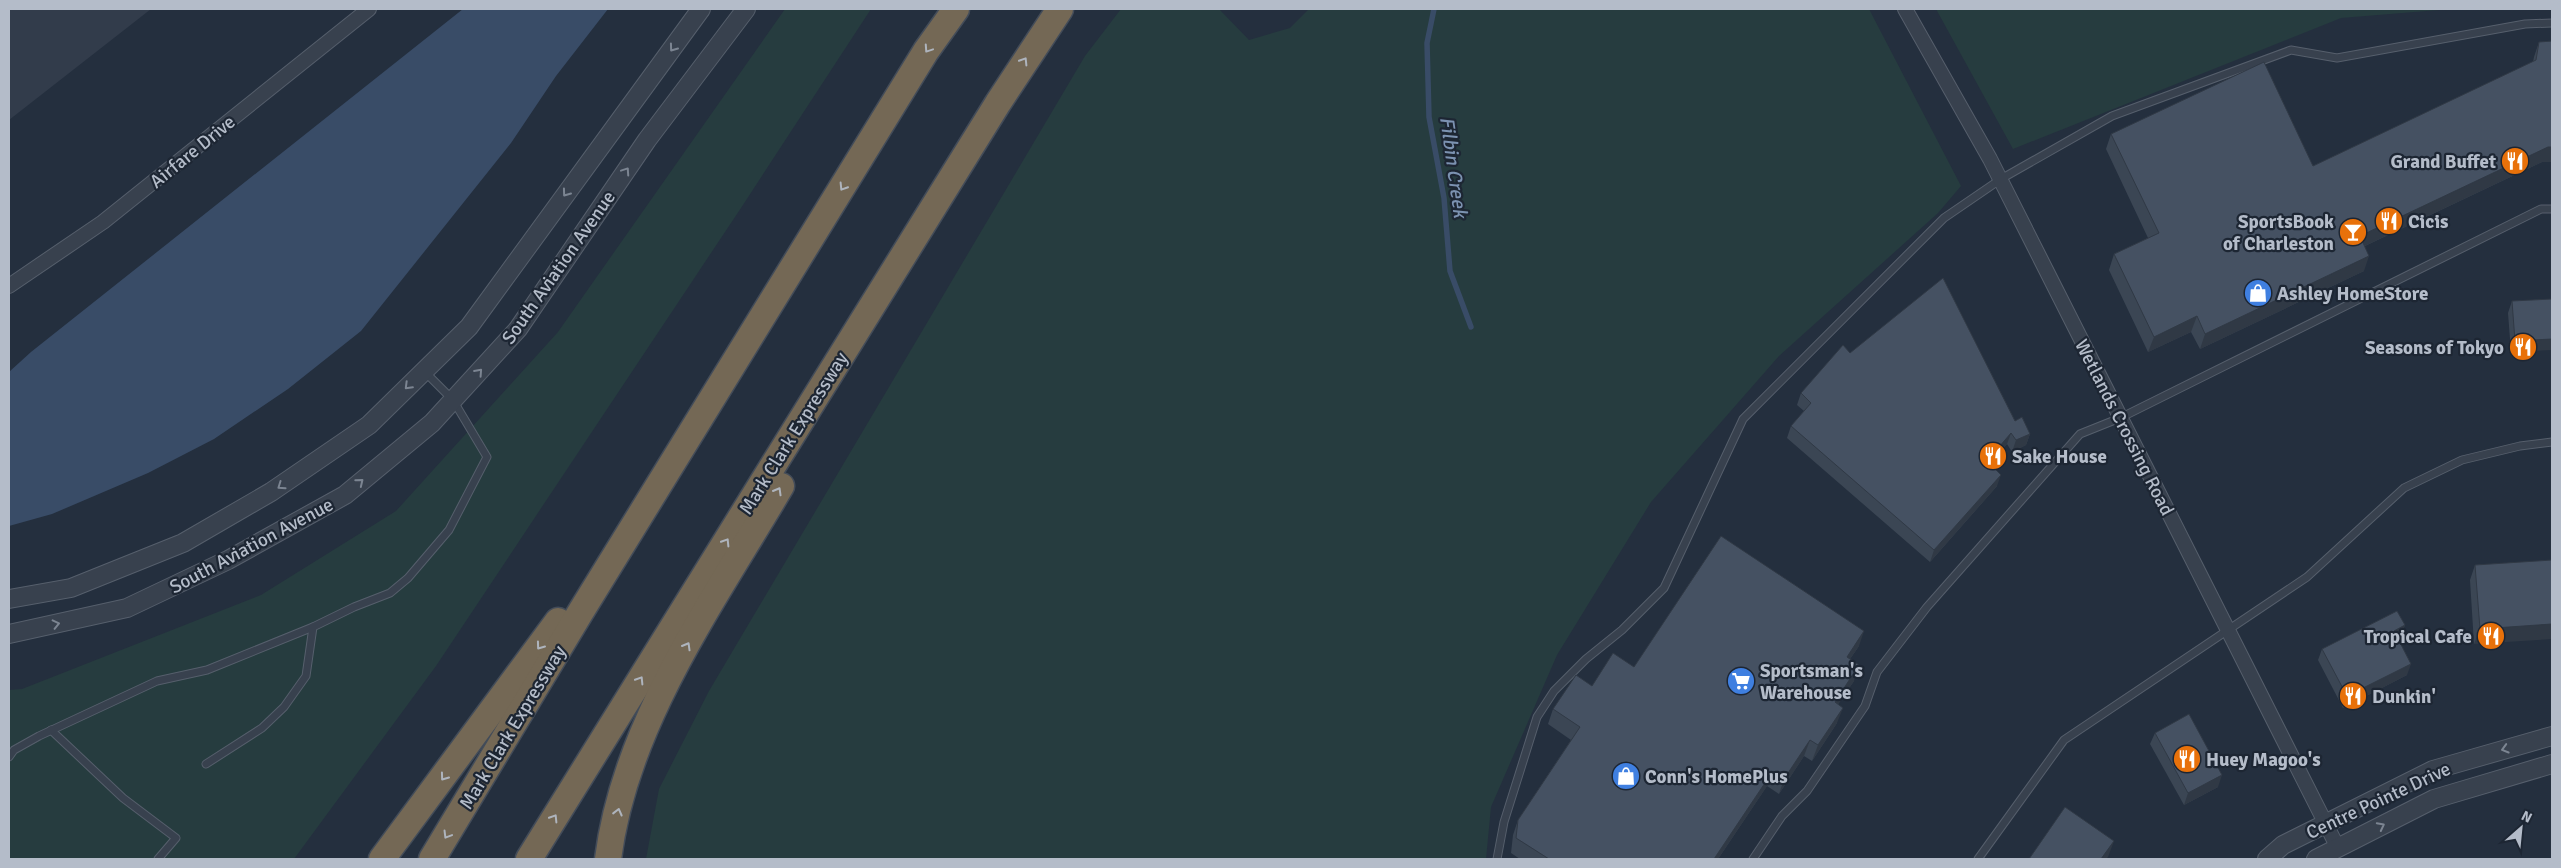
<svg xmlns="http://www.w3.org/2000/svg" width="2561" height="868" viewBox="0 0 2561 868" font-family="Signika,sans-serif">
<rect width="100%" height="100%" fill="#242f3e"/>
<path fill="#323c4b" d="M9 9H151L9 120Z"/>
<g fill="#263c3f">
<path d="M785 9H871L741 208 436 666 294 859H9V690L22 689 261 595 396 511 558 332Z"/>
<path d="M1121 9H1219L1249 40 1290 28 1309 9H1869L1961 186 1938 213 1779 356 1651 502 1557 655 1491 807 1486 859H646L659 789 709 691 1085 56Z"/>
<path d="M1936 9H2451L2341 18 2013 149Z"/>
</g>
<path fill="#394c67" d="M463 9H608L556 76 511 143 361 331 288 389 214 439 148 473 52 514 9 526V372L31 352Z"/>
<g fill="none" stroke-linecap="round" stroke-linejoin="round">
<path stroke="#394c67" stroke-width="5.5" d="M1434 9 1427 43 1429 117 1444 198 1450 271 1471 327"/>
<defs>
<g id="service">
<path d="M51 730 123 798 176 838 158 859"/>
<path d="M9 757 14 750 39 736 157 681 207 670 313 627"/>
<path d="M206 764 262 728 284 707 306 676 313 627 354 607 390 593 408 578 449 530 487 457 453 400 424 371"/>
<path d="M1497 859 1504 822 1537 717 1554 691 1586 659 1622 630 1664 588 1743 419 1944 218 2001 179 2112 116 2291 50 2337 58 2525 24 2552 23"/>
<path d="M1753 859 1782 816 1807 791 1865 706 1877 672 1927 607 2080 434 2120 418 2541 209H2552"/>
<path d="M1978 859 2064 740 2307 577 2404 488 2462 460 2520 446 2552 442"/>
</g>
<g id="minor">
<path d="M1905 9 1990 159 2338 848"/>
<path d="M9 286 103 222 369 9"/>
</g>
<g id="tertiary">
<path d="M9 599 71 588 183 543 271 492 369 425 469 327 701 9"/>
<path d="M9 634 127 608 228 560 345 495 432 423 518 329 647 140 746 9"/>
<path d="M2267 859 2283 845 2433 770 2552 736"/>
<path d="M2316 859 2434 799 2552 764"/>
</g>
<g id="motorway">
<path d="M382 859 558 621"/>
<path d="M432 859 580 613 926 51 956 9"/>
<path d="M529 859 998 103 1060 9"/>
<path d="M608 859C625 723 713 602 781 486"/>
</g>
</defs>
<use href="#service" stroke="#565f6c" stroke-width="9"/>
<use href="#minor" stroke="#565f6c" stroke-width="16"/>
<use href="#tertiary" stroke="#565f6c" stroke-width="20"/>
<use href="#motorway" stroke="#434c59" stroke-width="29"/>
<use href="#service" stroke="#38414e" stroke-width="7"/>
<use href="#minor" stroke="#38414e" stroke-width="14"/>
<use href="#tertiary" stroke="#38414e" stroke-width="18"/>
<use href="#motorway" stroke="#746855" stroke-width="26"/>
</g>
<g fill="#3b4654">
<path d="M2539 42 2542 162 2365 246 2364 271 2200 349 2191 332 2148 352 2109 270 2114 254 2148 238 2106 149 2111 134 2313 166 2533 62 2534 57Z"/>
<path d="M2552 299 2511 352 2508 313 2512 301Z"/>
<path d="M1850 353 2015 421 2030 434 2026 445 2012 452 2007 444 1990 464 1997 486 1930 562 1787 438 1791 426 1804 411 1797 405 1801 393Z"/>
<path d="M2552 560 2474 644 2470 580 2475 565Z"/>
<path d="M2405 625 2400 637 2398 638 2407 675 2343 708 2318 660 2322 649Z"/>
<path d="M1859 646 1850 659 1854 681 1838 704 1837 723 1812 761 1804 756 1779 794 1767 786 1718 859H1520L1511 853 1513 835 1518 820 1571 740 1548 724 1553 709 1592 686 1634 667Z"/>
<path d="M2155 733 2218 787 2184 805 2150 744Z"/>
</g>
<g fill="#303945">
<path d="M2548 147H2552V162H2542L2354 251 2360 236Z"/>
<path d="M2369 256 2364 271 2200 349 2205 334Z"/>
<path d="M2197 316 2191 332 2148 352 2154 337Z"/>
<path d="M2552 339V350L2511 352 2515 341Z"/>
<path d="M2011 433 2007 444 1983 473 1987 461Z"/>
<path d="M2030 434 2026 445 2012 452 2016 440Z"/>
<path d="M2001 475 1997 486 1930 562 1934 550Z"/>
<path d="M2552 624V639L2474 644 2480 629Z"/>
<path d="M2405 625 2400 637 2390 642 2394 631Z"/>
<path d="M1864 631 1859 646 1841 672 1847 657Z"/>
<path d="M2411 664 2407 675 2343 708 2347 696Z"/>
<path d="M1859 665 1854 681 1829 718 1835 702Z"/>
<path d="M1843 708 1837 723 1812 761 1818 745Z"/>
<path d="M1810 740 1804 756 1779 794 1784 779Z"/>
<path d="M1773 771 1767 786 1718 859H1714Z"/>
<path d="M2222 775 2218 787 2184 805 2188 793Z"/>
<path d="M2114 841 2108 857 2106 859H2101Z"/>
</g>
<g fill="#455162" stroke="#303945">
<path d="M2552 41V147H2548L2360 236 2369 256 2205 334 2197 316 2154 337 2114 254 2159 233 2111 134 2264 62 2313 166 2536 60 2539 42Z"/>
<path d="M1943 278 2015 421 2022 417 2030 434 2016 440 2011 433 1987 461 2001 475 1934 550 1791 426 1811 403 1801 393 1843 345 1850 353Z"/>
<path d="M2552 299V339L2515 341 2512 301Z"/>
<path d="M1721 536 1864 631 1847 657 1859 665 1835 702 1843 708 1818 745 1810 740 1784 779 1773 771 1714 859H1549L1516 838 1518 820 1580 727 1553 709 1576 675 1592 686 1613 653 1634 667Z"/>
<path d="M2552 560V624L2480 629 2475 565Z"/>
<path d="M2397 611 2405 625 2394 631 2411 664 2347 696 2322 649Z"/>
<path d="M2189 714 2222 775 2188 793 2155 733Z"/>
<path d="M2065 807 2114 841 2101 859H2029Z"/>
</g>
<defs><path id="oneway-chevron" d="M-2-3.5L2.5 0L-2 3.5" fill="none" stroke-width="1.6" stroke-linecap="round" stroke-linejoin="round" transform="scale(1.25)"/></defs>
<g stroke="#7c8592">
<use href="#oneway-chevron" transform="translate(673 48) rotate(126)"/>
<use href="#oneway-chevron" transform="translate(626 171) rotate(-56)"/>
<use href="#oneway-chevron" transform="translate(566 193) rotate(126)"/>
<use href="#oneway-chevron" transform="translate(479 372) rotate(-48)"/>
<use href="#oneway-chevron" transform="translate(408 386) rotate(135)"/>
<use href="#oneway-chevron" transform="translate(360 482) rotate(-39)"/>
<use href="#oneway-chevron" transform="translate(281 486) rotate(145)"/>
<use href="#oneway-chevron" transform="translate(56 624) rotate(-13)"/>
<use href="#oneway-chevron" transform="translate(2505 749) rotate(164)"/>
<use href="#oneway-chevron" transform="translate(2381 826) rotate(-27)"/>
</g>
<g stroke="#aeb4bd">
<use href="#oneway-chevron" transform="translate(928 49) rotate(124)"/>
<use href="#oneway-chevron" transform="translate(1024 61) rotate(-58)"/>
<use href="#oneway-chevron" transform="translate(843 187) rotate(122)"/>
<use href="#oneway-chevron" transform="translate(778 491) rotate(-60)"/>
<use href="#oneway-chevron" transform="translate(726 542) rotate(-58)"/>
<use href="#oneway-chevron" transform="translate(540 646) rotate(126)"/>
<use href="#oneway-chevron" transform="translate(687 646) rotate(-60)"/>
<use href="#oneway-chevron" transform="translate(640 680) rotate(-58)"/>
<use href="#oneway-chevron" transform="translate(444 777) rotate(126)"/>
<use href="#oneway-chevron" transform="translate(618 812) rotate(-76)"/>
<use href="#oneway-chevron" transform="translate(554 818) rotate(-58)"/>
<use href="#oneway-chevron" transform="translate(447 835) rotate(121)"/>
</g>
<defs>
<symbol id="restaurant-disc" viewBox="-11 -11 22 22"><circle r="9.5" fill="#e8710a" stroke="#1d2633"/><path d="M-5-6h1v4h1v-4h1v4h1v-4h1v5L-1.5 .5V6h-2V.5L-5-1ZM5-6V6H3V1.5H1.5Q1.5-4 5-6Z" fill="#fff"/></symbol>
<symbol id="bar-disc" viewBox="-11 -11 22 22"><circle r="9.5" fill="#e8710a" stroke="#1d2633"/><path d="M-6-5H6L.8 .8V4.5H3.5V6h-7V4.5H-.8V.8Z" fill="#fff"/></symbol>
<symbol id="shop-disc" viewBox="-11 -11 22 22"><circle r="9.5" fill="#3f7fe0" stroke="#1d2633"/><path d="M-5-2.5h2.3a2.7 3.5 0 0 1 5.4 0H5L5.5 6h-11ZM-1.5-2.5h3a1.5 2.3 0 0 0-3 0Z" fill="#fff"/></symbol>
<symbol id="supermarket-disc" viewBox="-11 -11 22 22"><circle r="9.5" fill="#3f7fe0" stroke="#1d2633"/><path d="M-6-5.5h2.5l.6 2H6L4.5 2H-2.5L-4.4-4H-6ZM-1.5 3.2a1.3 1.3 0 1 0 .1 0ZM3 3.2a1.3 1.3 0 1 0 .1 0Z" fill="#fff"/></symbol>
</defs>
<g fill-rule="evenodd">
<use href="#restaurant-disc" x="2499" y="145" width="32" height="32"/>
<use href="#restaurant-disc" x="2373" y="205" width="32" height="32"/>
<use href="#bar-disc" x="2337" y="216" width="32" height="32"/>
<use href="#shop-disc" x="2242" y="277" width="32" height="32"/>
<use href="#restaurant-disc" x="2507" y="331" width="32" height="32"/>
<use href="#restaurant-disc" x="1977" y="440" width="32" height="32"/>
<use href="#restaurant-disc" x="2475" y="620" width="32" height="32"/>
<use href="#supermarket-disc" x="1725" y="665" width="32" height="32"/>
<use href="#restaurant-disc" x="2337" y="680" width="32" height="32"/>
<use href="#restaurant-disc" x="2171" y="743" width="32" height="32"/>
<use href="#shop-disc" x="1610" y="760" width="32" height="32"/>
</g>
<g text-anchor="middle" stroke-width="4.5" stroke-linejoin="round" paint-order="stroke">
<g font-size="19" fill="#b4bcc9" stroke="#1d2633">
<text transform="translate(192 151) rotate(-39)" y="7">Airfare Drive</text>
<text transform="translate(558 267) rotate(-55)" y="7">South Aviation Avenue</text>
<text transform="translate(2125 427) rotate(63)" y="7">Wetlands Crossing Road</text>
<text transform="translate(793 433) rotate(-58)" y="7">Mark Clark Expressway</text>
<text transform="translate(251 545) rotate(-28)" y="7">South Aviation Avenue</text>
<text transform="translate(512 727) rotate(-59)" y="7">Mark Clark Expressway</text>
<text transform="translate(2378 800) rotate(-25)" y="7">Centre Pointe Drive</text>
</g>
<g font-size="19" font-weight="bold" fill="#b4bcc9" stroke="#1d2633" text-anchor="start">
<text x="2496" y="168" text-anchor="end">Grand Buffet</text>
<text x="2334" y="228" text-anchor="end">SportsBook<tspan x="2334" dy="22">of Charleston</tspan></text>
<text x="2408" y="228">Cicis</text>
<text x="2277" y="300">Ashley HomeStore</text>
<text x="2504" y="354" text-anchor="end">Seasons of Tokyo</text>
<text x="2012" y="463">Sake House</text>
<text x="2472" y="643" text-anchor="end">Tropical Cafe</text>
<text x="1760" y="677">Sportsman's<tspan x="1760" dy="22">Warehouse</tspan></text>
<text x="2372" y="703">Dunkin'</text>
<text x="2206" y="766">Huey Magoo's</text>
<text x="1645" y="783">Conn's HomePlus</text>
</g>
<g font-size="20" font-style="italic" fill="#7c92b1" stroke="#1d2633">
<text transform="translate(1454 167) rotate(82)" y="7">Filbin Creek</text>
</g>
</g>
<rect width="2561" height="868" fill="none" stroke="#b4bcc9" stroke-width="20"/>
<g transform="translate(2521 828) rotate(27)" stroke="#1d2633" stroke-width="4" paint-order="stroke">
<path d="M0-4L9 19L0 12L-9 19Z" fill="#b4bcc9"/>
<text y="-8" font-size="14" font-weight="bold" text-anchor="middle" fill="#b4bcc9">N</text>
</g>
</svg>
